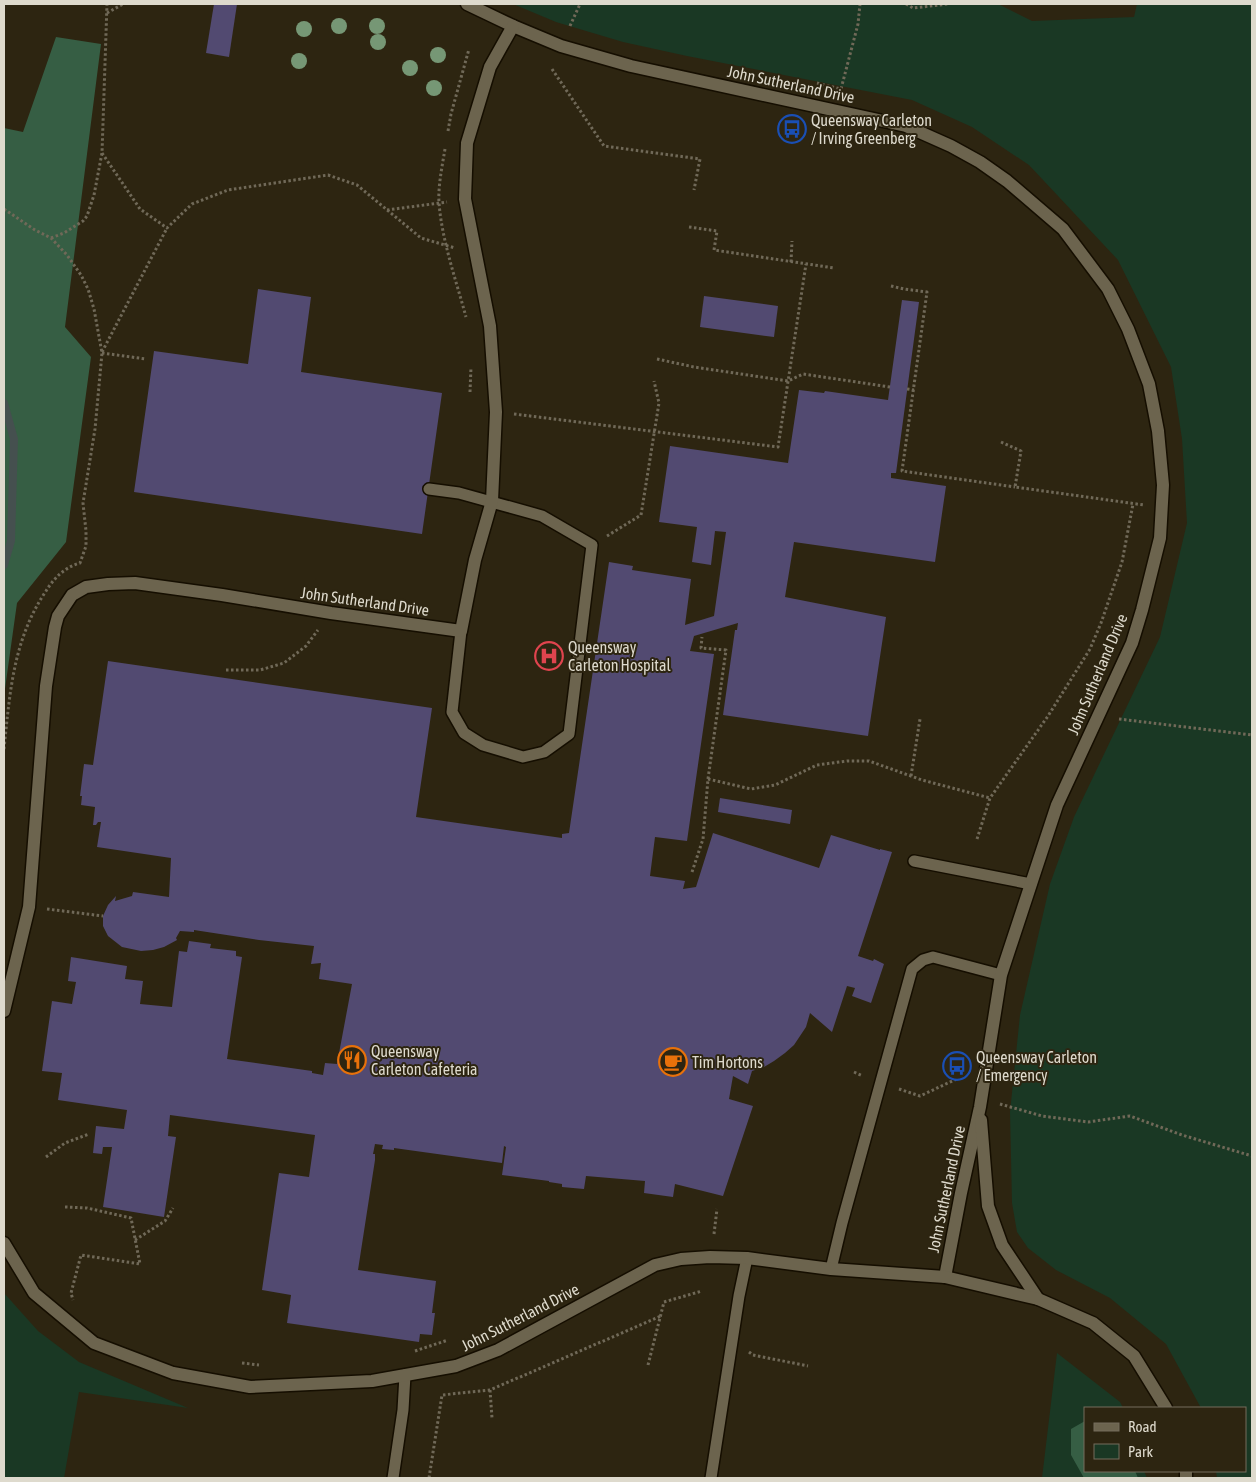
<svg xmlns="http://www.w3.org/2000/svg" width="1256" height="1482" viewBox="0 0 1256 1482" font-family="'Asap Condensed',sans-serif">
<rect width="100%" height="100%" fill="#2d2511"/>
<g fill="#1a3824">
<path d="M513 4H998L1032 21 1134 17 1137 4H1252V1478H1217L1216 1471H1245V1408H1201L1166 1344 1110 1298 1056 1270 1028 1248 1017 1232 1012 1203 1010 1112 1020 1015 1050 884 1074 817 1160 637 1187 523 1182 439 1171 367 1118 260 1029 165 972 127 912 100 687 56 623 42 556 22Z"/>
<path d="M4 1293 38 1331 79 1362 188 1408 79 1392 64 1478H4Z"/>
<path d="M1057 1353 1120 1402 1123 1408H1085V1471H1144L1147 1478H1042Z"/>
</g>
<g fill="#365e44">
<path d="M56 37 101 44 65 327 91 357 66 542 17 603 4 696V128L23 132Z"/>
<path d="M1085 1421V1471H1135L1138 1478H1084L1071 1455V1429Z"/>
</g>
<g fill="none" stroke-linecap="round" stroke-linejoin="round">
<path stroke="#45504f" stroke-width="8" d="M4 403 14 439 11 541 4 565"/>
</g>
<g fill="#524a71">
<path d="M214 4H237L229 57 206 53Z"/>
<path d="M258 289 311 297 301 372 442 393 422 534 134 492 154 351 248 364Z"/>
<path d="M704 296 778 306 774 337 700 327Z"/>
<path d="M902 300 919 302 896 473H891V478L946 486 935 562 794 542 785 597 886 617 868 736 723 715 735 630H737L738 623 694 636 690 651 714 654 687 841 655 837 650 876 685 881 683 889 696 887 713 833 819 868 831 835 880 850V849L892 852 858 956 873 961 874 959 884 964 871 1003 852 996 855 988 847 986 832 1032 810 1013 806 1027 794 1045 785 1053 774 1061 764 1067 752 1071 748 1084 733 1076 729 1099 753 1106 723 1196 675 1184 673 1197 644 1193 645 1181 586 1176 584 1189 562 1187V1184L549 1182V1181L502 1175 506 1147 504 1146 502 1163 394 1148V1150L382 1149 383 1145 375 1144 373 1154H375V1160L358 1270 436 1281 432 1313H435L432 1335 420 1334 419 1342 287 1323 291 1295 262 1290 279 1173 309 1177 315 1135 170 1115 168 1136 176 1137 164 1217 103 1207 112 1147H103L102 1154 93 1153 96 1126 124 1129 127 1110 58 1100 62 1073 42 1071 52 1001 72 1004 76 982 68 981 71 957 127 966 125 979 143 981 140 1004 172 1007 179 951 187 952 189 941 211 944 210 948 236 951V956L242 957 227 1059 312 1071V1073L323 1075 325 1063 337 1064 352 984 319 979 321 963 311 964 314 946 259 940 194 930V932L180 931 176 938 177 940 164 947 153 950 141 951 122 947 108 936 103 926V916L108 905 116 896 115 901 132 896 133 892 169 897 171 858 97 847 101 822H98L96 825H93L95 807 81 805 82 796H80L84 764 93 765 108 661 432 708 416 817 562 838V834L569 833 609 562 633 566 632 570 691 579 685 625 714 616 726 532 715 531 711 565 692 562 697 527 659 522 670 446 788 463 799 390 824 393 825 391 888 400Z"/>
<path d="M720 798 792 810 790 824 718 812Z"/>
</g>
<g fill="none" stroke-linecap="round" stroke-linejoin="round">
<defs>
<g id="service">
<path d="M429 489 459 493 542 516 592 545 569 734 544 752 523 757 483 745 464 733 452 712 461 631"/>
<path d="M914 861 1031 884"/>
<path d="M831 1269 842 1223 912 969 923 960 933 957 1001 975"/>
<path d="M393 1478 403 1410 405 1375"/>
<path d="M711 1478 739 1296 747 1258"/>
</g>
<g id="minor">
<path d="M467 4 513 26 561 46 631 66 906 126 951 146 980 162 1007 181 1063 229 1108 289 1128 329 1149 384 1158 431 1163 485 1160 538 1142 610 1132 643 1057 805 1001 975 980 1107 961 1193 945 1277"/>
<path d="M4 1011 29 907 46 686 55 627 58 616 72 595 86 587 108 584 135 583 222 595 331 613 461 631 475 560 492 501 496 412 490 326 465 199 467 143 490 67 513 26"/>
<path d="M981 1120 988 1206 1002 1245 1038 1299"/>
<path d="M4 1243 34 1293 94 1343 173 1373 250 1387 372 1381 456 1366 498 1350 655 1265 681 1259 710 1257 747 1258 831 1269 945 1277 1038 1299 1093 1323 1134 1356 1166 1408"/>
<path d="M1186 1478V1471"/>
</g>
</defs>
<use href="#service" stroke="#150e00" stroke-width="14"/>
<use href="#minor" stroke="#150e00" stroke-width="15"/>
<g stroke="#706958" stroke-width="3" stroke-dasharray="2.5 2.5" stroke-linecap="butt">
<path d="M906 4 913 8 948 4"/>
<path d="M107 13 123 4"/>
<path d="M570 26 580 4"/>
<path d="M552 69 604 146 700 159 694 190"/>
<path d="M817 83 841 89 858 24 860 4"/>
<path d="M448 131 451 114 469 49"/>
<path d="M445 149C442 167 438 186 439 203 442 241 456 280 466 317"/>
<path d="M102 153 140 209 167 228 192 204 228 190 328 175 357 185 421 238 455 248"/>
<path d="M4 209 35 230 51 238 67 255 81 275 88 289 94 309 102 353 95 429 83 503 86 531V546L80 563C65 567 54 578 46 591 13 640 10 692 4 749"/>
<path d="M387 210 447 202"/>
<path d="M689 227 717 231 714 250 834 268"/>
<path d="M51 238 64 233 83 221 87 216 94 195 102 153 107 4"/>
<path d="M791 262 792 241"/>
<path d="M891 286 904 289 927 292 902 471 1015 487"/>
<path d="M102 352 167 228"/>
<path d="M102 353 146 359"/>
<path d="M657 359 694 367 788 381 803 374 890 387"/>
<path d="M907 389 914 390"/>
<path d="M470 392 471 367"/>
<path d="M514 414 778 447 806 264"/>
<path d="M1001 442 1021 451 1015 487 1144 505"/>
<path d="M607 536 641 515 659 403 654 381"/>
<path d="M226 670H260L284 663 306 646 318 630"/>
<path d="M1119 719 1252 735"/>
<path d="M911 776 920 719"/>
<path d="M708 779 751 789 775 785 817 765 847 761H869L922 780 990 798"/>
<path d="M977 839 990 798 1048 716 1090 649 1101 623 1122 562 1133 504"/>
<path d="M692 872 703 839 708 779 726 650 701 648 702 637"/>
<path d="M47 909 103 916"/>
<path d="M854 1072 863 1076"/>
<path d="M899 1089 920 1096 963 1076"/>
<path d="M1000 1104 1042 1116 1088 1122 1130 1116 1182 1135 1252 1156"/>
<path d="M46 1157 65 1143 89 1134"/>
<path d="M65 1207 87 1208 131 1218 140 1264 81 1255 71 1293 73 1300"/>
<path d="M714 1234 717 1209"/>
<path d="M135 1240 165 1221 173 1208"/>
<path d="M415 1351 448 1340"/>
<path d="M749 1352 753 1355 808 1366"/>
<path d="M242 1363 259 1365"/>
<path d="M648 1365 664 1302 702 1291"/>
<path d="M490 1390 492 1418"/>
<path d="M429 1478 442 1395 490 1390 661 1316"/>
</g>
<use href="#service" stroke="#6c644e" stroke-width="11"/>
<use href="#minor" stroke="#6c644e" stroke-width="12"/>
</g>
<g fill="#769775">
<circle cx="339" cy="26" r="8"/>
<circle cx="377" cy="26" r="8"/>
<circle cx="304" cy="29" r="8"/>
<circle cx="378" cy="42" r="8"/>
<circle cx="438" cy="55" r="8"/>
<circle cx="299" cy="61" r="8"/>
<circle cx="410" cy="68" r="8"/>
<circle cx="434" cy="88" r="8"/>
</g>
<defs>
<symbol id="bus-ring" viewBox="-11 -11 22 22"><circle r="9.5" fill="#2d2511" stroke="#1a4fb4" stroke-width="1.5"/><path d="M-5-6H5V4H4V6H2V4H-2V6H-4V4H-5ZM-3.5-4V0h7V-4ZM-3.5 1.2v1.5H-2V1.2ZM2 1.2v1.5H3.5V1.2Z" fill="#1a4fb4"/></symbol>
<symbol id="hospital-ring" viewBox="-11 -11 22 22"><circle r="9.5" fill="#2d2511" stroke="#e0444e" stroke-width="1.5"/><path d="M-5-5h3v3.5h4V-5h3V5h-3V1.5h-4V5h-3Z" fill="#e0444e"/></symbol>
<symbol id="restaurant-ring" viewBox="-11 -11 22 22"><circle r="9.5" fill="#2d2511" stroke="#e8710a" stroke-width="1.5"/><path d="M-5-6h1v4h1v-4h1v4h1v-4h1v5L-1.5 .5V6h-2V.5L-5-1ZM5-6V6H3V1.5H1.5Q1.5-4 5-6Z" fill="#e8710a"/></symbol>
<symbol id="cafe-ring" viewBox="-11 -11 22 22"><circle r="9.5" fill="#2d2511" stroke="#e8710a" stroke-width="1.5"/><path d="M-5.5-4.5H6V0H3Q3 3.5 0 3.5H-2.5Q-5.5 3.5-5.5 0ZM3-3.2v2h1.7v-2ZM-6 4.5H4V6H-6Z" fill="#e8710a"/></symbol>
</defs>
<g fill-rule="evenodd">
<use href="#bus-ring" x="776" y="113" width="32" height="32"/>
<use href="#hospital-ring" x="533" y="640" width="32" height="32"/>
<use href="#restaurant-ring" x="336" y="1044" width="32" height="32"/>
<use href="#cafe-ring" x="657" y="1046" width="32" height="32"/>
<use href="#bus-ring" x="941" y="1050" width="32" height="32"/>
</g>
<g text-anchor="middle" stroke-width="4" stroke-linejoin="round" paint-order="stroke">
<g font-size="16" fill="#dedacd" stroke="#2d2511">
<text transform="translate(791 84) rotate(12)" y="6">John Sutherland Drive</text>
<text transform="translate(365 601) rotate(8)" y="6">John Sutherland Drive</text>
<text transform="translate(1097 674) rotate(-67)" y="6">John Sutherland Drive</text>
<text transform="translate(946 1189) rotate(-78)" y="6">John Sutherland Drive</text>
<text transform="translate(520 1317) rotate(-27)" y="6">John Sutherland Drive</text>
</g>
<g font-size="16" fill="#dedacd" stroke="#2d2511" text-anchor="start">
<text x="811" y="126">Queensway Carleton<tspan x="811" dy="18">/ Irving Greenberg</tspan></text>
<text x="568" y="653">Queensway<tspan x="568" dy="18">Carleton Hospital</tspan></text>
<text x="371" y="1057">Queensway<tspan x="371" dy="18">Carleton Cafeteria</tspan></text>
<text x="976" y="1063">Queensway Carleton<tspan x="976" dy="18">/ Emergency</tspan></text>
<text x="692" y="1068">Tim Hortons</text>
</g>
</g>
<rect width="1256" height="1482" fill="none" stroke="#dedacd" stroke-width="10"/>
<rect x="1084" y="1407" width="162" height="65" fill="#2d2511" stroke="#746d5c"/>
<rect x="1094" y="1423" width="25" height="8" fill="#6c644e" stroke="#746d5c"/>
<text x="1128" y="1432" font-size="15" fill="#dedacd">Road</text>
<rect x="1094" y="1444" width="25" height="15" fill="#1a3824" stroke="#746d5c"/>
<text x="1128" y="1457" font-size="15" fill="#dedacd">Park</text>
</svg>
